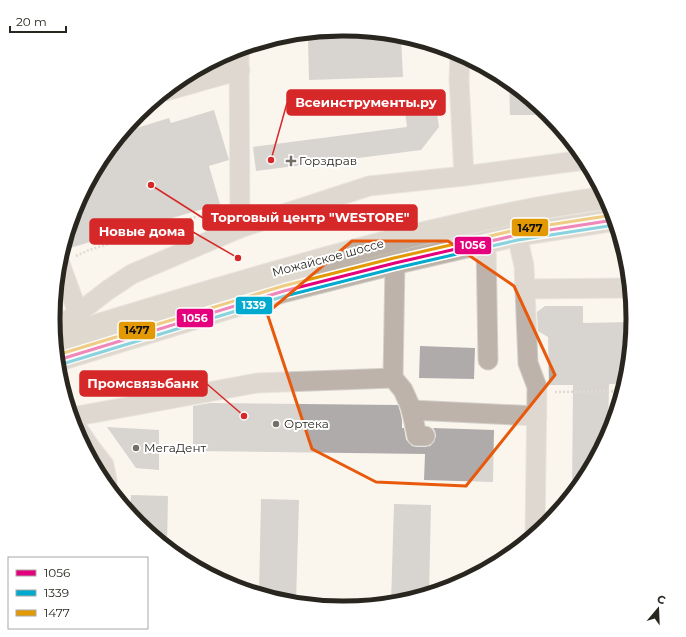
<svg xmlns="http://www.w3.org/2000/svg" width="686" height="637" viewBox="0 0 686 637" font-family="Montserrat,sans-serif">
<rect width="100%" height="100%" fill="#faf6ee"/>
<g fill="#afabab">
<path d="M401 36 403 77 309 80 308 39Z"/>
<path d="M509 82 548 114 549 115H510Z"/>
<path d="M435 99 439 127 421 150 256 171 253 147 407 127 404 103Z"/>
<path d="M214 110 229 160 209 166 220 204 63 250 76 208 102 157 124 132 169 118 171 123Z"/>
<path d="M545 306H583V323L632 322 627 375 624 384H609L608 434 584 480 572 493 573 385H549L548 337 538 331 537 312Z"/>
<path d="M420 346 475 348 474 379 419 378Z"/>
<path d="M210 403 398 405 400 411 402 420V428H404L406 439 408 442 412 446 417 447H425L430 446 434 442 436 436 435 431 433 428 494 430 493 482 424 480 425 454 193 451V406Z"/>
<path d="M107 427 159 430V470L136 468Z"/>
<path d="M131 495 168 496 167 547 138 523 130 513Z"/>
<path d="M261 499 299 500 296 603 286 602 259 594Z"/>
<path d="M394 504 431 505 429 594 399 602 391 603Z"/>
</g>
<g fill="none" stroke-linecap="round" stroke-linejoin="round">
<defs>
<g id="minor">
<path d="M239 49 240 228"/>
<path d="M460 54 459 79 464 176"/>
<path d="M166 91 240 70"/>
<path d="M517 235 524 266 528 363 537 387 535 534"/>
<path d="M486 242 488 360"/>
<path d="M59 261 78 313"/>
<path d="M525 289 630 288"/>
<path d="M55 329 78 313 108 290 132 274 240 228 369 186 464 176 585 160"/>
<path d="M393 378 395 263"/>
<path d="M411 410 537 416"/>
<path d="M72 417 257 383 393 378 403 390 411 408 417 436H425"/>
<path d="M73 422 90 447 104 465 107 480V485"/>
</g>
<g id="major">
<path d="M55 338C168 304 281 269 395 240 465 223 534 207 605 198"/>
<path d="M58 360 284 291 395 263 517 235 614 220"/>
</g>
</defs>
<use href="#minor" stroke="#d4d0ca" stroke-width="21"/>
<use href="#major" stroke="#d4d0ca" stroke-width="24"/>
<g stroke="#c0b9b2" stroke-width="2.5" stroke-dasharray="2 2" stroke-linecap="butt">
<path d="M76 256 89 250 221 209"/>
<path d="M555 392 622 391"/>
</g>
<use href="#minor" stroke="#beb3aa" stroke-width="19"/>
<use href="#major" stroke="#beb3a8" stroke-width="22"/>
<defs>
<path id="bus-1" d="M58 360 284 291 395 263 517 235 614 220"/>
<path id="bus-2" d="M59 365 285 296 396 268 518 240 615 225"/>
<path id="bus-3" d="M57 355 283 286 394 258 516 230 613 215"/>
</defs>
<use href="#bus-1" stroke="#fff" stroke-width="6"/>
<use href="#bus-2" stroke="#fff" stroke-width="6"/>
<use href="#bus-3" stroke="#fff" stroke-width="6"/>
<use href="#bus-1" stroke="#e5007d" stroke-width="3"/>
<use href="#bus-2" stroke="#00a9ce" stroke-width="3"/>
<use href="#bus-3" stroke="#e29903" stroke-width="3"/>
</g>
<path d="M0 0H686V637H0ZM352 241H448L514 286 555 375 466 486 376 482 312 449 267 313Z" fill="#faf6ee" fill-opacity=".55" fill-rule="evenodd"/>
<path fill="none" stroke="#e8590c" stroke-width="3" stroke-linejoin="round" d="M352 241H448L514 286 555 375 466 486 376 482 312 449 267 313Z"/>
<g fill="#726f67" stroke="#fff" stroke-width="1.5">
<path d="M289 155h4v4h4v4h-4v4h-4v-4h-4v-4h4z"/>
<circle cx="276" cy="424" r="4"/>
<circle cx="136" cy="448" r="4"/>
</g>
<g text-anchor="middle" stroke-width="4" stroke-linejoin="round" paint-order="stroke">
<g font-size="12" fill="#29261f" stroke="#fff" text-anchor="start">
<text x="299" y="165">Горздрав</text>
<text x="284" y="428">Ортека</text>
<text x="144" y="452">МегаДент</text>
</g>
<g font-size="12" fill="#29261f" stroke="#fff">
<text transform="translate(328 258) rotate(-15)" y="4">Можайское шоссе</text>
</g>
</g>
<path d="M0 0H686V637H0ZM342 36H344A282 282 0 0 1 626 318V319A282 282 0 0 1 344 601H342A282 282 0 0 1 60 319V318A282 282 0 0 1 342 36Z" fill="#fff" fill-rule="evenodd"/>
<path fill="none" stroke="#29261f" stroke-width="5" d="M342 36H344A282 282 0 0 1 626 318V319A282 282 0 0 1 344 601H342A282 282 0 0 1 60 319V318A282 282 0 0 1 342 36Z"/>
<path fill="none" stroke="#d62828" stroke-width="1.5" d="M271 160L287 103M151 185L203 218M238 258L193 232M244 416L207 384"/>
<g fill="#d62828" stroke="#fff" stroke-width="1.5">
<circle cx="271" cy="160" r="4"/>
<circle cx="151" cy="185" r="4"/>
<circle cx="238" cy="258" r="4"/>
<circle cx="244" cy="416" r="4"/>
</g>
<g fill="#d62828" stroke="#d62828" stroke-width="1.5">
<rect x="287" y="90" width="158" height="25" rx="4"/>
<rect x="203" y="205" width="214" height="25" rx="4"/>
<rect x="90" y="219" width="103" height="25" rx="4"/>
<rect x="80" y="371" width="127" height="25" rx="4"/>
</g>
<g font-size="13" text-anchor="middle" font-weight="bold" fill="#fff">
<text x="366" y="107">Всеинструменты.ру</text>
<text x="310" y="222">Торговый центр "WESTORE"</text>
<text x="142" y="236">Новые дома</text>
<text x="143" y="388">Промсвязьбанк</text>
</g>
<g stroke="#fff" stroke-width="1.5">
<rect x="511" y="218" width="38" height="19" rx="4" fill="#e29903"/>
<rect x="454" y="236" width="38" height="19" rx="4" fill="#e5007d"/>
<rect x="235" y="296" width="38" height="19" rx="4" fill="#00a9ce"/>
<rect x="176" y="308" width="38" height="20" rx="4" fill="#e5007d"/>
<rect x="118" y="321" width="38" height="19" rx="4" fill="#e29903"/>
</g>
<g font-size="11" text-anchor="middle" font-weight="bold" fill="#fff">
<text x="473" y="249">1056</text>
<text x="254" y="309">1339</text>
<text x="195" y="322">1056</text>
</g>
<g font-size="11" text-anchor="middle" font-weight="bold" fill="#111">
<text x="530" y="232">1477</text>
<text x="137" y="334">1477</text>
</g>
<rect x="8" y="557" width="140" height="72" fill="#ffffff" stroke="#a9a8a5"/>
<rect x="16" y="570" width="20" height="6" fill="#e5007d" stroke="#a9a8a5"/>
<text x="44" y="577" font-size="12" fill="#29261f">1056</text>
<rect x="16" y="590" width="20" height="6" fill="#00a9ce" stroke="#a9a8a5"/>
<text x="44" y="597" font-size="12" fill="#29261f">1339</text>
<rect x="16" y="610" width="20" height="6" fill="#e29903" stroke="#a9a8a5"/>
<text x="44" y="617" font-size="12" fill="#29261f">1477</text>
<g transform="translate(658 609) rotate(19)" stroke="#ffffff" stroke-width="3" paint-order="stroke">
<path d="M0-3L7 15L0 10L-7 15Z" fill="#29261f"/>
<text y="-6" font-size="11" font-weight="bold" text-anchor="middle" fill="#29261f">С</text>
</g>
<path d="M10 26v6h56v-6" fill="none" stroke="#29261f" stroke-width="2"/>
<text x="16" y="26" font-size="12" fill="#29261f" stroke="#ffffff" stroke-width="3" paint-order="stroke">20 m</text>
</svg>
